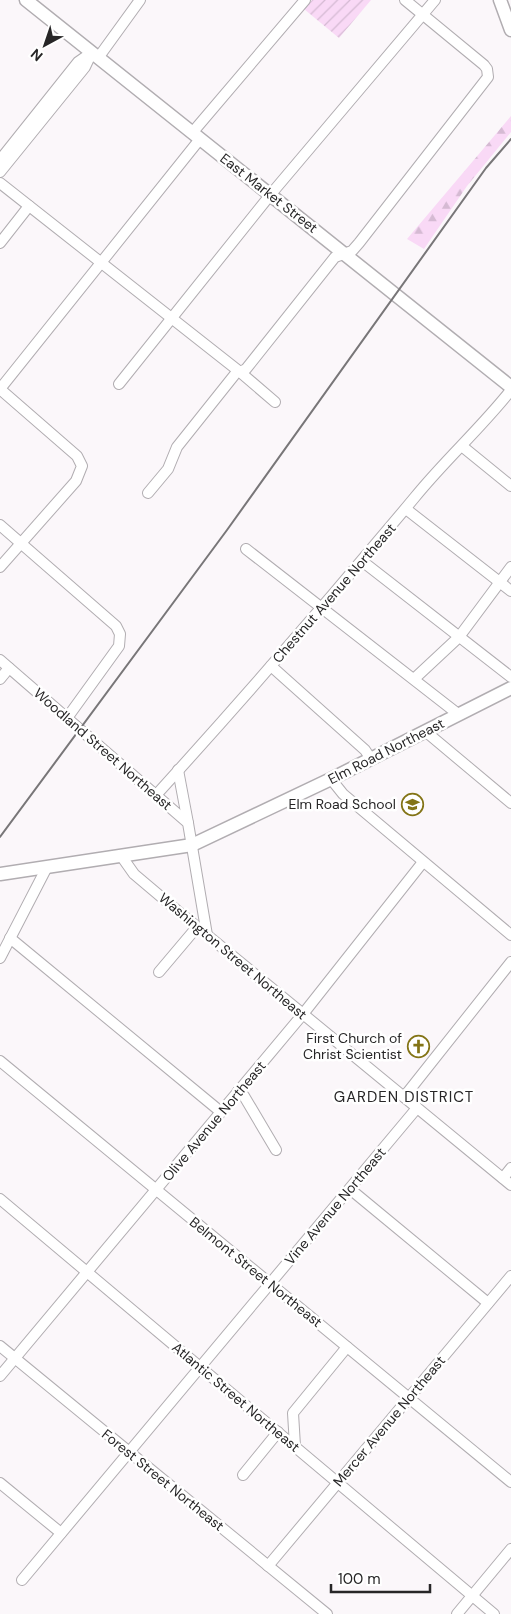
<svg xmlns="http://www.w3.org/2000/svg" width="511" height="1614" viewBox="0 0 511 1614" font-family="'DM Sans',sans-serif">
<defs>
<pattern id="forest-firs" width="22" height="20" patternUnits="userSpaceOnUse" patternTransform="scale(1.25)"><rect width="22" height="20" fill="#f9d9f6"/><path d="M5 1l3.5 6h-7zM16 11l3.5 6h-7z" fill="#d5bad3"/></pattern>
<pattern id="garden-furrows" width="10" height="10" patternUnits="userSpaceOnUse" patternTransform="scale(1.25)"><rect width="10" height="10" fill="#f9d9f6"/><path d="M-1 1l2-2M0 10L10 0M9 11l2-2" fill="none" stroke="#d5bad3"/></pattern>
</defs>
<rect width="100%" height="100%" fill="#fbf7fa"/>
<path fill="url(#forest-firs)" d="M511 116V132L467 186 424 249 407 239Z"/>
<path fill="url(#garden-furrows)" d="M312 0H371L339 38 304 9Z"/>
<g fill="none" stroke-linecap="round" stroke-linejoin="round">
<defs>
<g id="minor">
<path d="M98 58 140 0"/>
<path d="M192 133 305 0"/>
<path d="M0 160 78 62 91 53"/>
<path d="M0 172 85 67 92 52"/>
<path d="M0 183 240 372 246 369 335 257 352 251 359 243 488 77 487 69 484 65 405 0"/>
<path d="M0 243 29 206"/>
<path d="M119 384 271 194 435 0"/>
<path d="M0 389 200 139"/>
<path d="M0 389 77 456 82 466 76 481 0 567"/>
<path d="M463 447 511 486"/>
<path d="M148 493 168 469 177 447 236 373 240 372 275 402"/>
<path d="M406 509 511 591"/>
<path d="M0 525 116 626 120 634 119 646 67 718"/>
<path d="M246 549 458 714"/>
<path d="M362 561 511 677"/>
<path d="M0 660 188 823 207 935"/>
<path d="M271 666 365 750 371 759"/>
<path d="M0 679 9 668"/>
<path d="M414 679 459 637 511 567"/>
<path d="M425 731 511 803"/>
<path d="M178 770 188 823"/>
<path d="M331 779 343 794 511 935"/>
<path d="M157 794C245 697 331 598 415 497 445 460 481 428 511 390"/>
<path d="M122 857 134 874 179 912 511 1185"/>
<path d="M10 938 221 1112"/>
<path d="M0 958 47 867"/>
<path d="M159 972 197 927"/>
<path d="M0 1061 511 1482"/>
<path d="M238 1091 244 1096 276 1150"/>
<path d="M404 1097 511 962"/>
<path d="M503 1178 511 1168"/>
<path d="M350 1189 488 1303"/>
<path d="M0 1199 494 1614"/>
<path d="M0 1346 327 1614"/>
<path d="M0 1376 303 1014 423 862"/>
<path d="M295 1446 293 1413 347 1347"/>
<path d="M243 1475 278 1432"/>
<path d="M0 1483 61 1533"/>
<path d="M268 1566 511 1276"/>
<path d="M22 1580 417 1108"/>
<path d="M457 1614 511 1549"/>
</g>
<g id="major">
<path d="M26 0 511 387"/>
<path d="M500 0 511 30"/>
<path d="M0 874 192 845 331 779 511 688"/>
</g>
</defs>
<use href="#minor" stroke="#b1adb1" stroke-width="12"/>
<use href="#major" stroke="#b1adb1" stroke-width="15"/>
<use href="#minor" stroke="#fff" stroke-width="10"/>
<use href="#major" stroke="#fff" stroke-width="12"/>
<path stroke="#787678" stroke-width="2" d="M0 837 227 530 486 168 511 139"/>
</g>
<defs>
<symbol id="school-ring" viewBox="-11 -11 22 22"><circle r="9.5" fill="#fff" stroke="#837416" stroke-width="1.5"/><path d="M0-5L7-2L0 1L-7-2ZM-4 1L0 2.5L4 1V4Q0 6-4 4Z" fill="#837416"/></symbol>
<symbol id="church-ring" viewBox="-11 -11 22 22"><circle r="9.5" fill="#fff" stroke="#837416" stroke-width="1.5"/><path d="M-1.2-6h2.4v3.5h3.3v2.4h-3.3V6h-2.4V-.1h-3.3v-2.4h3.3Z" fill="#837416"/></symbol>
</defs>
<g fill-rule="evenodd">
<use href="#school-ring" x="400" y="792" width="25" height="25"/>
<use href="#church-ring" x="406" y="1034" width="25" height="25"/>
</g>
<g text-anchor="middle" stroke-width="5" stroke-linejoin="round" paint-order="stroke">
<g font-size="14" fill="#272627" stroke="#fff">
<text transform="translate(269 193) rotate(38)" y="5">East Market Street</text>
<text transform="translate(334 593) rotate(-49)" y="5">Chestnut Avenue Northeast</text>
<text transform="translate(103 749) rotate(41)" y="5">Woodland Street Northeast</text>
<text transform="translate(386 751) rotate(-27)" y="5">Elm Road Northeast</text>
<text transform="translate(233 956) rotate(40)" y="5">Washington Street Northeast</text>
<text transform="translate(214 1121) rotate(-50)" y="5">Olive Avenue Northeast</text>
<text transform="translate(335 1206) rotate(-50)" y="5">Vine Avenue Northeast</text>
<text transform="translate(256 1272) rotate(39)" y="5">Belmont Street Northeast</text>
<text transform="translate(236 1397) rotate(40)" y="5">Atlantic Street Northeast</text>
<text transform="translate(389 1421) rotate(-50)" y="5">Mercer Avenue Northeast</text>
<text transform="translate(163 1480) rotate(39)" y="5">Forest Street Northeast</text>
</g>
<g font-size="14" fill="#272627" stroke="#fff" text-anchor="end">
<text x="396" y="809">Elm Road School</text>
<text x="402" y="1043">First Church of<tspan x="402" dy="16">Christ Scientist</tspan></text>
</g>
<g font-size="15" letter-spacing="1" fill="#272627" stroke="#fff">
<text x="404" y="1102">GARDEN DISTRICT</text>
</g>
</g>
<g transform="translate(45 45) rotate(220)" stroke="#ffffff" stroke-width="4" paint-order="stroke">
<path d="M0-4L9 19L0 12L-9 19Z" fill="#272627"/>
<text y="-8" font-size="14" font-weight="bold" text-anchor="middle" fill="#272627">N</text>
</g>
<path d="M331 1584v8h99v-8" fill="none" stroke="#272627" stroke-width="2.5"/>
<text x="338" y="1584" font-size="15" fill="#272627" stroke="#ffffff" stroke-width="4" paint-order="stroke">100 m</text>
</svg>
